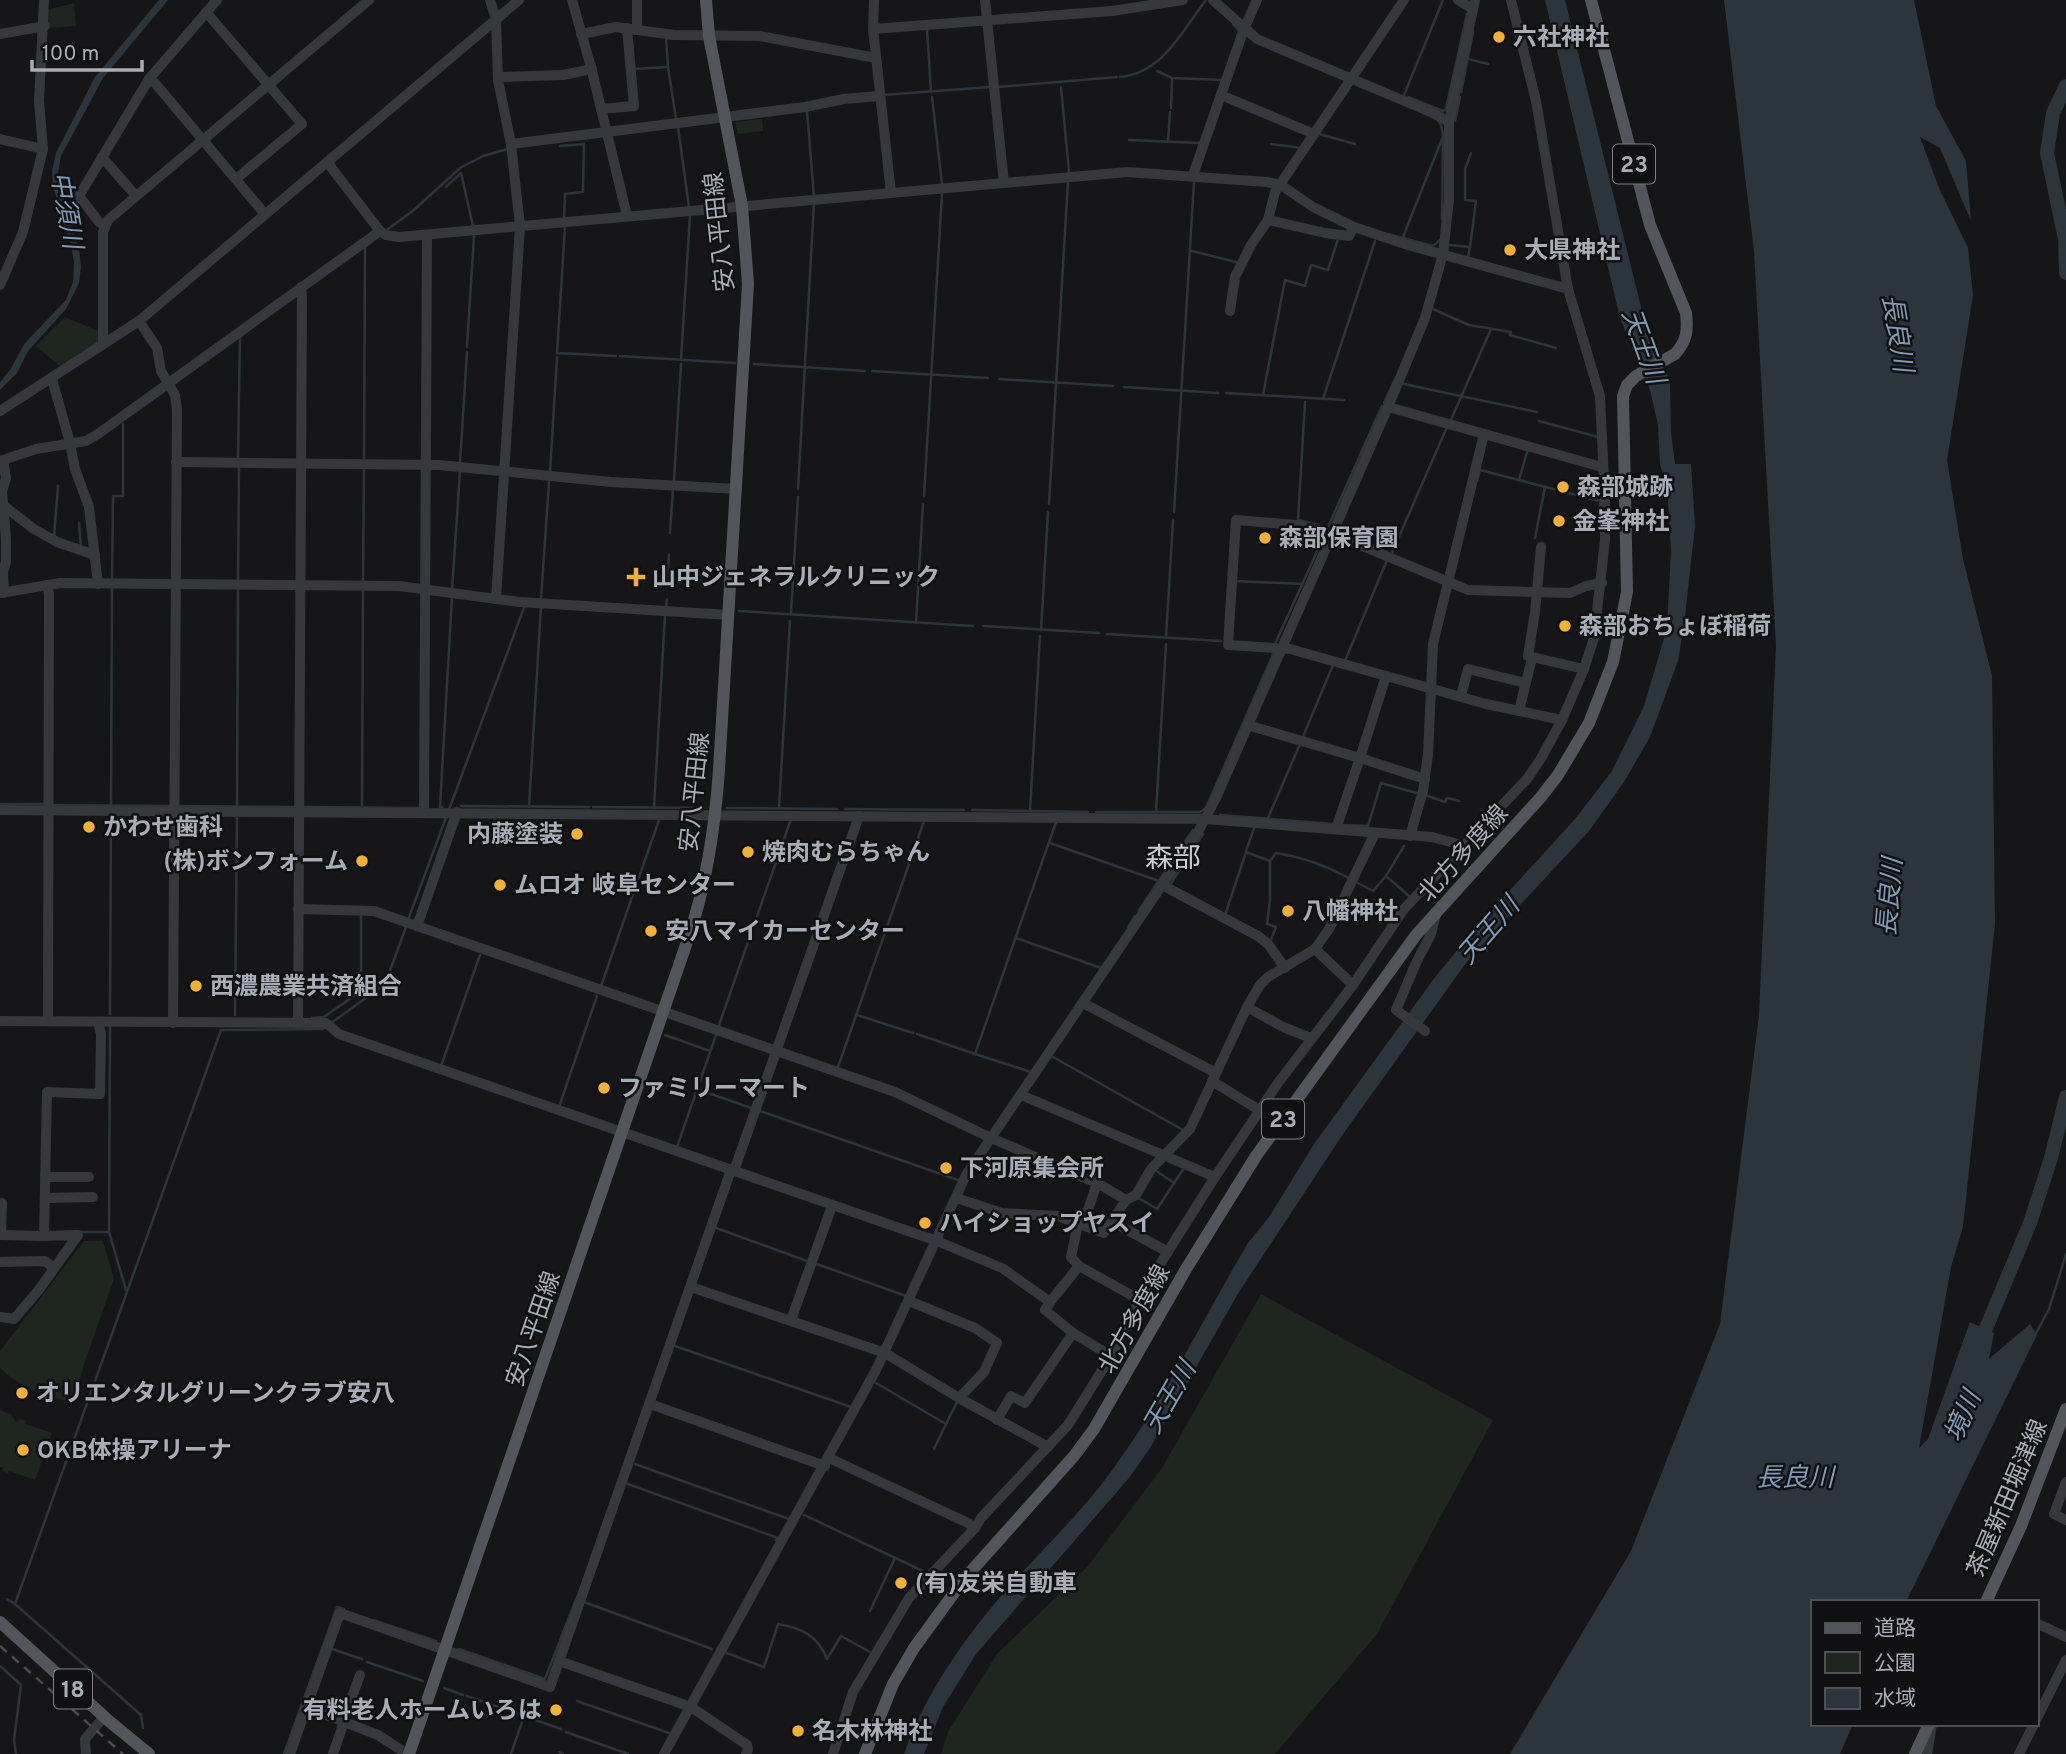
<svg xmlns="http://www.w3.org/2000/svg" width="2066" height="1754" viewBox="0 0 2066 1754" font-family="Overpass,'Noto Sans JP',sans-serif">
<rect width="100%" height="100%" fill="#161618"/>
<g fill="#1e261f">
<path d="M74 3 76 26 47 28 46 10Z"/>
<path d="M762 119 763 131 738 134 735 122Z"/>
<path d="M65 317 100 332 101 340 62 368 36 346Z"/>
<path d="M84 1241H103L114 1279 83 1367 74 1403C45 1396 22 1389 0 1368V1351Z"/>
<path d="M1261 1294 1493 1420 1377 1634 1275 1754H941L948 1732 997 1654 1088 1566 1162 1468Z"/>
<path d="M0 1410 11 1414 16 1422 20 1419 26 1421 25 1424 52 1433 35 1480 9 1471 8 1473 2 1471 3 1468 0 1467Z"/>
</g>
<g fill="#2c353c">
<path d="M159 0H168L103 78 61 156 58 173 60 188 79 249 81 267 79 283 66 309 28 351 17 373 0 390V382L10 370 25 343 66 300 73 282 74 262 71 245 53 186 52 172 56 153 95 77Z"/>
<path d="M1545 0H1565L1641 307C1639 317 1646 338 1654 345L1670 381 1671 433 1675 464H1691L1695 526 1684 625 1678 661 1650 737 1624 782 1589 831 1466 963 1343 1134 1239 1292 1150 1448 1129 1478 976 1654 943 1707 924 1754H904C923 1700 955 1652 991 1608 1026 1565 1067 1528 1101 1485 1159 1410 1200 1324 1248 1243L1269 1217 1314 1144 1433 980 1471 933 1575 819 1612 771 1644 706 1667 628 1671 550 1667 484 1660 465 1658 425 1650 390 1620 318Z"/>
<path d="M1724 0H1914L1936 106 1966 161 1971 221 1940 148 1920 137 1939 188 1968 248 1973 295 1947 460 1963 559 1992 676 1995 924 1963 1227 1951 1267 1919 1448 1928 1439 1970 1322 1994 1333 1989 1359 2030 1324 2037 1335 1906 1602H1812V1724H1853L1840 1754H1510L1631 1551 1720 1324 1759 1015 1776 645 1754 251Z"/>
</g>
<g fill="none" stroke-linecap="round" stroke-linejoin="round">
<g stroke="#2c353c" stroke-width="2.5">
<path d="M1233 24 1238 30"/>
<path d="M927 29 931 92"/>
<path d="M669 38H666L668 67 676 119"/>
<path d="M1468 59 1488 64"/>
<path d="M635 69 666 67"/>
<path d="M1157 71 1172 78 1222 80"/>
<path d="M1120 77C1163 73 1182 31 1206 0"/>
<path d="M998 87 1117 77"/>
<path d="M1061 87 1069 172"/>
<path d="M1461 92 1473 32"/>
<path d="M882 95 990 87"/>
<path d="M1404 95 1443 0"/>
<path d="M932 97 942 184"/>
<path d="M1408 97 1443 111 1446 109 1467 14"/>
<path d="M1171 108 1172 80"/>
<path d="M805 111H807L814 197"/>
<path d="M1437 119 1441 125 1443 136 1442 219"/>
<path d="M1455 121 1460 97"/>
<path d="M678 127 689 207"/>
<path d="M1319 134 1355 144"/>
<path d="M1129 140 1199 143"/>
<path d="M1168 141 1170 112"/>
<path d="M1271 144 1302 148"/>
<path d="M560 146 584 144 583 192 565 194 564 218"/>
<path d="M446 187 461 173 473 226H476"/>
<path d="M388 229 414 210 460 168 483 156 508 149"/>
<path d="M1388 234 1433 246 1440 240"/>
<path d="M1403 237 1442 139"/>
<path d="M1450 245 1470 247 1476 201 1465 200V169L1471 153"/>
<path d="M1192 251 1236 262"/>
<path d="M1468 257 1470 247"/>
<path d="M1433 309 1469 325 1511 332 1510 335 1556 348"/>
<path d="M467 347 474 236"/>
<path d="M557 353 565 227"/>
<path d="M557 353 616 356"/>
<path d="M620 356 735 363"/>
<path d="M681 360 690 215"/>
<path d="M754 364 865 371"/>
<path d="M872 371 988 378"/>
<path d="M999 379 1113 386"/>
<path d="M1404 384 1537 412"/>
<path d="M1124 387 1218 393"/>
<path d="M1226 393 1344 400"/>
<path d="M1263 395 1285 280 1305 286 1311 265 1328 270 1338 239"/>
<path d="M1323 399 1375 241"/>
<path d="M1305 402 1298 520 1328 527 1382 406"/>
<path d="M1384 403 1396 377"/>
<path d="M1539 421 1598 437"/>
<path d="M1450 422 1491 329"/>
<path d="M238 458 240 336"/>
<path d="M364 458 365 246"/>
<path d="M460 463 467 352"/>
<path d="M550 472 557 357"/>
<path d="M674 480 681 364"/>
<path d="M1519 480 1528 449"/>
<path d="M1477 481 1480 470 1600 501V510"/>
<path d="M798 489 814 203"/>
<path d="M924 496 942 194"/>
<path d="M1049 504 1068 181"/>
<path d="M1174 512 1194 182 1196 181"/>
<path d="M79 523 81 548"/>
<path d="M670 533 673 488"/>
<path d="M54 537 58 486"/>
<path d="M1535 538 1545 487"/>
<path d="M1391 555 1447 427"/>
<path d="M112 581 113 496H123V424"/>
<path d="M1234 581 1303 584"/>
<path d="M238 582 239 467"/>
<path d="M363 583 364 469"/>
<path d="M667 587 669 555"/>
<path d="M452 590 460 471"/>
<path d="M541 599 549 482"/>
<path d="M666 607 667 599"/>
<path d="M739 611 973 626"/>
<path d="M791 614 798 497"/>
<path d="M916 622 923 504"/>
<path d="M983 626 1099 633"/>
<path d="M1041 630 1048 512"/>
<path d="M1107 634 1221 641"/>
<path d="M1166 638 1173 520"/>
<path d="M1275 644 1324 536"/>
<path d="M1345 661 1387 560"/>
<path d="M1302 739 1333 665"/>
<path d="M1425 795 1445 802 1447 798 1459 801"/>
<path d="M0 804H45"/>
<path d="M52 805 170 806"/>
<path d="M111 806 112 588"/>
<path d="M177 806 295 807"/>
<path d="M461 806 589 807"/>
<path d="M237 807 238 588"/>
<path d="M303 807 420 808"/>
<path d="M442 807H440L452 597"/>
<path d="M529 807 541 606"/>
<path d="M593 807 704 808"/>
<path d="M362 808 363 590"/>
<path d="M654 808 665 615"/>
<path d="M727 808 837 809"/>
<path d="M779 808 790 621"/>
<path d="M845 809 964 810"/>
<path d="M972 810 1088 812"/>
<path d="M1030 811 1040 636"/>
<path d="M1096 812H1200L1206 808 1275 650"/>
<path d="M1156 812 1166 644"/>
<path d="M1220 815 1334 824"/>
<path d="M234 816H237L235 1015"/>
<path d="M1268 818 1300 744"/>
<path d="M1343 825 1368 826 1381 783 1420 794"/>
<path d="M1050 843 1159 881"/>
<path d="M1246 851 1254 828"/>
<path d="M1386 876 1409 896"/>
<path d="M1356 882 1373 891 1386 876 1404 846"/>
<path d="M1170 885 1203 834 1201 833"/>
<path d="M1139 910 1193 830"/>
<path d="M1225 915 1246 852 1270 861 1276 853C1303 857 1325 865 1349 878"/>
<path d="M408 920 525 605"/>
<path d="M1128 927 1135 916"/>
<path d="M1016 938 1101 968"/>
<path d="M1270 942 1276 927 1267 924 1270 900V862"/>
<path d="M601 986 659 820"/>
<path d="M110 1014 111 815"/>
<path d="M857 1015 913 1033"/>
<path d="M312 1018 324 1017 361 991V915"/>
<path d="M110 1026 109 1232 126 1290"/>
<path d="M718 1028 791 819"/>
<path d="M917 1034 975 1054"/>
<path d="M665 1035 710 1051"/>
<path d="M1053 1057 1183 1130"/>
<path d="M441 1066 480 955"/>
<path d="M838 1067 924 821"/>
<path d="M1031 1072 975 1054 1056 822"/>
<path d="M697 1089 754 1109"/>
<path d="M559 1107 597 996"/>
<path d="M760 1111 958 1180"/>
<path d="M677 1147 716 1035"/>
<path d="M1155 1170 1174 1183"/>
<path d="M1137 1197 1157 1209 1184 1168"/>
<path d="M716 1228 810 1262"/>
<path d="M79 1232H109"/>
<path d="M814 1263 906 1296"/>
<path d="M2035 1335 2049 1309 2066 1254"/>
<path d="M675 1346 851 1407"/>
<path d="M876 1383 946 1424 958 1400"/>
<path d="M934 1449 946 1424"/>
<path d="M635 1464 789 1519"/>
<path d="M625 1483 778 1538 776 1540"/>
<path d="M804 1515 923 1571"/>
<path d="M7 1599 15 1604"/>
<path d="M584 1602 712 1649"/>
<path d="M870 1611 895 1558"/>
<path d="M373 1620 436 1641"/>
<path d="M332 1649 362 1659"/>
<path d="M459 1649 545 1679 577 1597"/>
<path d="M724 1652 764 1667 778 1624C802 1628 818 1636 827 1659L841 1636 870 1652"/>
<path d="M367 1662 423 1681"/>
<path d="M0 1666 21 1685 14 1740 16 1754"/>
<path d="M444 1688 463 1695"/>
<path d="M467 1696 561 1729"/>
<path d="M577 1701 669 1733"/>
<path d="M143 1728 141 1715 15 1604 221 1030 323 1029 385 984 406 927"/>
<path d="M566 1732 628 1754"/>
<path d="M559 1752 563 1754"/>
<path d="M284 1754 337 1607 344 1609"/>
<path d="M511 1754 524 1716"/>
</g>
<g stroke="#2c353c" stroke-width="14">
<path d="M2066 86 2053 113 2047 153 2065 239 2066 273"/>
<path d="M1979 1345 2030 1223 2051 1158 2066 1097"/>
</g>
<g stroke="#37383d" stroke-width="10">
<path d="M490 0 496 19 498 80 511 144 520 226 496 599"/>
<path d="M572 0 591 67 627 216"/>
<path d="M874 0 873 29 891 193"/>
<path d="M985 0 1004 183"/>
<path d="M1213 0 1257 39 1433 113 1449 122"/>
<path d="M1458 0 1473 9"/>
<path d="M206 12 302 124 236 179"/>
<path d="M873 29 1112 11 1183 0"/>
<path d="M637 30V0"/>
<path d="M0 34 45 26"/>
<path d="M581 34 616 27 674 35 760 36 876 58"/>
<path d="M498 77 563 75 592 69"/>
<path d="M149 79 155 83 264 213"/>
<path d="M1221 95 1314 134"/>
<path d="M601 109 634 106 627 28"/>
<path d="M0 139 43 149"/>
<path d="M511 144 805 107 844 99 879 96"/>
<path d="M102 157 136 196"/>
<path d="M327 162 380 231 386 235 399 237 1127 172 1267 182 1281 185 1313 207 1354 227 1408 245 1568 289"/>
<path d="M1193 175 1244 29 1257 0"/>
<path d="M1268 220 1325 233 1349 236 1354 227"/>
<path d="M104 225 99 222 79 196 149 79 217 0"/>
<path d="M0 285 23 232 43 149 39 101 44 0"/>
<path d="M1230 311 1235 277 1251 245 1268 220 1275 192 1404 0"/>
<path d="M139 321 157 348 161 371 175 395 177 410 173 1023"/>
<path d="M103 344V232L108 220 369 0"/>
<path d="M52 379 70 443 75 469 89 507 98 584"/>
<path d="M1388 407 1602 467"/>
<path d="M0 411 139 321 519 0"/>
<path d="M3 460 6 478 2 491 6 539V562L3 572 4 593"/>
<path d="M0 461 36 449 86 441 98 434 380 231"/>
<path d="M176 462 439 465 611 482 737 489"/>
<path d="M4 506 34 529 57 542 95 555"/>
<path d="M1541 547 1535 612 1528 656 1584 669"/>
<path d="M47 585 49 594 48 1021"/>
<path d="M0 593 60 583 399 586 520 602 729 615"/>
<path d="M1386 676 1360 758 1425 779"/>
<path d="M1461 696 1468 669 1525 683"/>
<path d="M1519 711 1532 658"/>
<path d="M1562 720 1486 704 1290 649 1228 645 1236 520 1297 525 1331 533 1468 590 1570 593 1586 586 1602 583"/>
<path d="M1247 725 1360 758 1336 829"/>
<path d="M0 810 1205 819 1432 837 1462 845"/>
<path d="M424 812 427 235"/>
<path d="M1410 836 1423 791 1428 755 1433 644 1484 434"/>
<path d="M1162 885 1258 936 1268 944 1285 968"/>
<path d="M298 909 374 911 777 1051 895 1092 991 1138 1099 1184 1126 1200"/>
<path d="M417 926 457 812"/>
<path d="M1315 949 1353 985"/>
<path d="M1083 1003 1216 1073"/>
<path d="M1247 1007 1283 1027 1311 1038"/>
<path d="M0 1021 326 1023 339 1034 937 1241 1002 1268 1050 1302 1045 1310 1073 1333 1111 1356"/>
<path d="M298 1023 302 297 301 287"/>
<path d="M1425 1031 1396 1010 1416 963 1431 934 1436 914"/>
<path d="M1212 1081 1259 1110"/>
<path d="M1021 1095 1215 1177"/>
<path d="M734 1171 859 816"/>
<path d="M45 1177H89"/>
<path d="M46 1198 93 1197"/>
<path d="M956 1198 1002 1213 1058 1216 1104 1233 1126 1200 1136 1195 1151 1169 1190 1129 1247 1007 1260 985 1268 977 1315 949 1329 929 1375 833"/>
<path d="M1113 1222 1168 1252"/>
<path d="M1078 1224 1071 1257 1079 1266 1140 1300"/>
<path d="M1083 1225 1097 1183"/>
<path d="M0 1235 44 1236"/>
<path d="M1 1235 2 1203"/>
<path d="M0 1262 45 1261 54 1268"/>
<path d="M691 1287 885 1353 959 1398 1048 1447"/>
<path d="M909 1301 975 1328 997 1343 984 1372 959 1398"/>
<path d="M1050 1302 1079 1266"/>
<path d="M0 1317 14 1319 38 1291 78 1235 44 1236 47 1092 100 1094 101 1034 98 1022"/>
<path d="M791 1320 832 1206"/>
<path d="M650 1404 825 1466"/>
<path d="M997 1420 1011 1396 1025 1403 1073 1333"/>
<path d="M829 1458 968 1523 975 1528"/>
<path d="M2066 1482 2054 1514 2066 1520"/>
<path d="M2036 1623 2066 1637"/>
<path d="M559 1661 691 1707 747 1745 748 1750 746 1754"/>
<path d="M306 1707 378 1735 407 1754"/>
<path d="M2036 1720 2066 1660"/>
<path d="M343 1721 360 1675"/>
<path d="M86 1754 85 1739 104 1717"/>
<path d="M290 1754 340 1613 550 1687 731 1170"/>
<path d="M333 1754 344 1722"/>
<path d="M664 1754 876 1370 966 1175 1198 832 1216 798 1388 407 1425 318 1443 254 1449 199V122L1475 0"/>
<path d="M833 1754 853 1692 909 1598 975 1528 981 1518 1068 1425 1111 1356 1148 1283 1215 1177 1278 1083 1353 985 1404 909 1527 779 1540 760 1562 720 1584 669 1594 638 1605 540V501L1600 396 1568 289 1536 101 1511 0"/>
<path d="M1927 1754 1932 1724"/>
<path d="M2019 1754 2034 1724"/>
</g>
<g stroke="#53555c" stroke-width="12">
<path d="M1986 1602 2021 1526 2066 1409"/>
<path d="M0 1622 109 1721 149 1754"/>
<path d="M409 1754 689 936C707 882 715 827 719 770L748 284 742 206 709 36 706 0"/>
<path d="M865 1754 893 1684 914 1648 965 1578 1074 1456 1094 1429 1186 1269 1256 1156 1416 935 1541 797 1558 775 1589 723 1613 662 1627 592 1623 396 1627 385 1636 376 1675 354C1687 341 1688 330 1686 313L1650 225 1591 0"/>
<path d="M1915 1754 1929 1724"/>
</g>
<path stroke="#4a4c52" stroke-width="2.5" stroke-dasharray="9 7" stroke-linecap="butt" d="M0 1646 123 1754"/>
</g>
<g fill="#f2b134" stroke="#111113" stroke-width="2.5">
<circle cx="1499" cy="37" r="7"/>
<circle cx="1510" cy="250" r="7"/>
<circle cx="1563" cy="487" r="7"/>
<circle cx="1559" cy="521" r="7"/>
<circle cx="1265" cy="538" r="7"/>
<path d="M632.5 566.5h7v7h7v7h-7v7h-7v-7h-7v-7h7z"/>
<circle cx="1565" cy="626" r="7"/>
<circle cx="89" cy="827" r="7"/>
<circle cx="577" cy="834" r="7"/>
<circle cx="748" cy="852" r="7"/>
<circle cx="362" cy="861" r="7"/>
<circle cx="500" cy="885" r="7"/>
<circle cx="1288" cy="911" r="7"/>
<circle cx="651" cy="931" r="7"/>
<circle cx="196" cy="986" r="7"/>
<circle cx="604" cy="1088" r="7"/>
<circle cx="946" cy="1168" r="7"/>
<circle cx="925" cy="1223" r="7"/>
<circle cx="22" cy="1393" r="7"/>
<circle cx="23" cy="1450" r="7"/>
<circle cx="901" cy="1583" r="7"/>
<circle cx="556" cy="1710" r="7"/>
<circle cx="798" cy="1731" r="7"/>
</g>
<g text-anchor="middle" stroke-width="5" stroke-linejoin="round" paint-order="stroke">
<g fill="#111113" stroke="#7b7e86" stroke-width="2">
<rect x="1613" y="144.5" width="42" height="39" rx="5"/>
<rect x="1262" y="1099.5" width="42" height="39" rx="5"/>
<rect x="54" y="1669.5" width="38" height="39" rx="5"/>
</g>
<g font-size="23" font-weight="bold" fill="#a8adb8">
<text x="1634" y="172">23</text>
<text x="1283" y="1127">23</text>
<text x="73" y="1697">18</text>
</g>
<g font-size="24" font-weight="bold" fill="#a8adb8" stroke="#111113" text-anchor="start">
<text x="1513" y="45">六社神社</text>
<text x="1524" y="258">大県神社</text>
<text x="1577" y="495">森部城跡</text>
<text x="1573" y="529">金峯神社</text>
<text x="1279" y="546">森部保育園</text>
<text x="652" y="585">山中ジェネラルクリニック</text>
<text x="1579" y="634">森部おちょぼ稲荷</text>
<text x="103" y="835">かわせ歯科</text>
<text x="563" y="842" text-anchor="end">内藤塗装</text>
<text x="762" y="860">焼肉むらちゃん</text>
<text x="348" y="869" text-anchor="end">(株)ボンフォーム</text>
<text x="514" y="893">ムロオ 岐阜センター</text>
<text x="1302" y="919">八幡神社</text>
<text x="665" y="939">安八マイカーセンター</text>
<text x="210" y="994">西濃農業共済組合</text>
<text x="618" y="1096">ファミリーマート</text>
<text x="960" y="1176">下河原集会所</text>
<text x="939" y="1231">ハイショップヤスイ</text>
<text x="36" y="1401">オリエンタルグリーンクラブ安八</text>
<text x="37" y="1458">OKB体操アリーナ</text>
<text x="915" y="1591">(有)友栄自動車</text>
<text x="542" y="1718" text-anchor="end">有料老人ホームいろは</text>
<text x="812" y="1739">名木林神社</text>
</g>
<g font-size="24" fill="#a8adb8" stroke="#111113">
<text transform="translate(719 232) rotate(-96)" y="8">安八平田線</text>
<text transform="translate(694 792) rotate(-84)" y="8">安八平田線</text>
<text transform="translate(1463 853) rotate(-48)" y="8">北方多度線</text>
<text transform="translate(1134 1319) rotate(-61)" y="8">北方多度線</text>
<text transform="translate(533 1329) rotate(-71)" y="8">安八平田線</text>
<text transform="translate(2007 1498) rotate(-67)" y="8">茶屋新田堀津線</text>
</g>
<g font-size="26" font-style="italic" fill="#7f9bb3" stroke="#111113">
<text transform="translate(67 210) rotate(80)" y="9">中須川</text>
<text transform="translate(1898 333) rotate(81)" y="9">長良川</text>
<text transform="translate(1644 346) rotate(70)" y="9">天王川</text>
<text transform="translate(1889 897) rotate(-85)" y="9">長良川</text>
<text transform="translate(1488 930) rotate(-49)" y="9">天王川</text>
<text transform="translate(1169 1397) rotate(-60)" y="9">天王川</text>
<text transform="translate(1962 1416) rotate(-66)" y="9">境川</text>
<text x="1795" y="1486">長良川</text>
</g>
<g font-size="28" fill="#c9ccd4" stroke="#111113">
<text x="1173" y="867">森部</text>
</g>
</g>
<rect x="1811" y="1600" width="228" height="126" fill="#111113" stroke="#4d4f55" stroke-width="2"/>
<rect x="1825" y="1623" width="35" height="10" fill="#53555c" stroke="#4d4f55" stroke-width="2"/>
<text x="1874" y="1635" font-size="21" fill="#a8adb8">道路</text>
<rect x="1825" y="1652" width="35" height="21" fill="#1e261f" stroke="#4d4f55" stroke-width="2"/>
<text x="1874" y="1670" font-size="21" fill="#a8adb8">公園</text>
<rect x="1825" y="1688" width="35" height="21" fill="#2c353c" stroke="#4d4f55" stroke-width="2"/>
<text x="1874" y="1705" font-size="21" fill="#a8adb8">水域</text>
<path d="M32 60v10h110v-10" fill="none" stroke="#a8adb8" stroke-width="3.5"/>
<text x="42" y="60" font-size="21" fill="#a8adb8" stroke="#111113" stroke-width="5" paint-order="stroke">100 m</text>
</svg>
